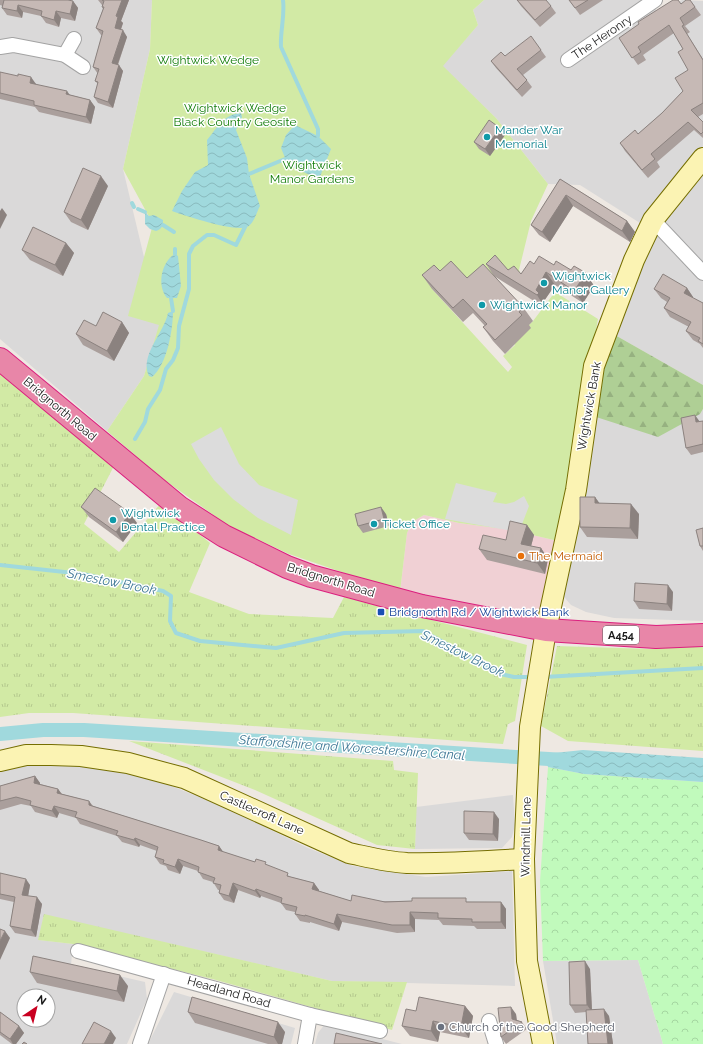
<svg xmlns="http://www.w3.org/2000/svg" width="703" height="1044" viewBox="0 0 703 1044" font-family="Raleway,sans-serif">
<defs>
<pattern id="grass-tufts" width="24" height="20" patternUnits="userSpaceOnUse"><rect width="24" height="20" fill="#d2eaa5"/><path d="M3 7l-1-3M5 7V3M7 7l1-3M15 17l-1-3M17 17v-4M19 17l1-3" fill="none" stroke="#b4c88d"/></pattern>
<pattern id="forest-firs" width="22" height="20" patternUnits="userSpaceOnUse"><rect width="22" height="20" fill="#afcf95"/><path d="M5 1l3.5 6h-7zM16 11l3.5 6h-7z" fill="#96b180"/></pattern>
<pattern id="park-crowns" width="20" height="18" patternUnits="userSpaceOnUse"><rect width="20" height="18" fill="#c1fabc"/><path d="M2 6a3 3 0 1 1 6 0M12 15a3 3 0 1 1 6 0" fill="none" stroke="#a5d6a1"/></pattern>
<pattern id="water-waves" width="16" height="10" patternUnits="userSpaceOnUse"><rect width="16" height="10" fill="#a0d9dd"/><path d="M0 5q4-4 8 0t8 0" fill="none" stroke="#89babd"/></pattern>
</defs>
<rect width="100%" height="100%" fill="#eee8e2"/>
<g fill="#dad9d9" fill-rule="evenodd">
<path d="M0 0H152L150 49 123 169 160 324 144 376 107 431 0 339Z"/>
<path d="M484 0H651L657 12 682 0 703 1V146L640 223 580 185 548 184 496 118 442 66 478 25 473 10Z"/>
<path d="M703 171V385L615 335 653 237Z"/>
<path d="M703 409V621L614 618 586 612 571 605 560 592 593 416 700 414Z"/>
<path d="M12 762 107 767 159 781 224 807 308 848 353 866 426 877 512 871 515 986 332 981 44 915 39 940 73 944 71 965 145 982 147 999 127 1044H0V766ZM24 996H48V1020H24Z"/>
<path d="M513 795 515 825 512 837 502 848 415 849 416 807Z"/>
<path d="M638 960 663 1044H557L543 961Z"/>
<path d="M174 992 295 1028 291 1044H148Z"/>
<path d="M325 1024 394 1042 402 1044H315L318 1033Z"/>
</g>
<path fill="#f0d0d4" d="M424 515 459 523 511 530 558 541 538 616 400 592 407 533 412 522Z"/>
<g fill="url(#grass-tufts)">
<path d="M0 371 115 464 84 524 119 552 161 503 210 543 189 592 249 614 333 618 344 597 527 645 515 721 508 724 503 744 73 713H29L0 717Z"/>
<path d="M703 643V751L568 741 541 726 557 646 650 649Z"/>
<path d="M129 741 393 761 394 770 418 773 415 849 377 845 255 790Z"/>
<path d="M44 914 332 981 407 982 392 1030 216 980 73 944 38 940Z"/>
</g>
<path fill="url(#forest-firs)" d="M615 335 703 385V409L700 414 658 437 593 416 601 369Z"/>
<path fill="url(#park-crowns)" d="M548 767 584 774 703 782V1044H663L638 960 543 961 540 881Z"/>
<path fill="#d2eaa5" d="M152 0H484L473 10 478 25 443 66 496 118 548 184 531 221 519 270 522 278 503 268 477 292 432 289 508 372 512 367 503 356 515 345 512 341 533 321 555 292 598 319 558 541 511 530 459 523 424 515 412 522 407 533 400 592 289 554 229 526 163 479 107 431 144 376 159 325 128 316 153 224 123 169 150 49Z"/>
<g fill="#dcdcdc">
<path d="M221 427 239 464 259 485 298 500 291 535 258 518 233 499 214 480 199 459 191 444Z"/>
<path d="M456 483 497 493 493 502 506 504 514 502 524 496 529 506 519 532 445 519Z"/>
</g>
<g fill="url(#water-waves)">
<path d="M241 113 242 117 236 130 247 158 249 174 260 206C257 211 254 224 247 227 234 232 186 216 172 211L182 191 195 172 208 165 207 140C217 128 224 114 241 113Z"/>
<path d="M295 125 318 136 331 149 319 179 288 165 281 148 286 135Z"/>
<path d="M145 212 149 216 154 215 163 220C163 226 162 229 156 231L150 229 145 224Z"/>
<path d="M175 254 178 256 181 286 177 298H167C156 285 162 261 175 254Z"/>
<path d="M173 311C173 330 167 365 152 377L149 376C139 356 164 333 168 313Z"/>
<path d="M583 750 703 758V782L584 774 548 767 544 754Z"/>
</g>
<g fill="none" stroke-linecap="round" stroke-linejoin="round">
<g stroke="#a0d9dd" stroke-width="4">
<path d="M283 0C285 17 280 31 281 47L318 129V136"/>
<path d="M249 174 285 159"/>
<path d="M132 203 134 207"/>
<path d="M138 209 145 212"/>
<path d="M163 225 174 232"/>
<path d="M175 254V249"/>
<path d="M171 298 173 311"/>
<path d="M135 439 145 422 148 409 160 390 166 369 173 360 178 348 179 326 189 289V254L193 246 207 235H214L236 245 245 227"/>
<path d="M0 565 83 574 163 591 171 596 170 621 176 633 200 641 276 648 344 633 423 631 501 674 514 677H533"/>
<path d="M544 677 703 668"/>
</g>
<path stroke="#a0d9dd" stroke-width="14" d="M0 734 43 730H84L565 760"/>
<defs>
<g id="street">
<path d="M0 47 13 45 65 55 83 67"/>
<path d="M65 55 74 39"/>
<path d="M568 60 655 0"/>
<path d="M653 220 703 273"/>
<path d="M78 951 310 1015 380 1031"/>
<path d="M489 1021 496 1044"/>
<path d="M140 1044 164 974"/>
<path d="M305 1044 310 1015"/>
</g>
<g id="secondary">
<path d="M0 761 26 755H51L81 756 128 763 184 778 349 853C368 857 387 862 407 863 446 864 485 861 524 859"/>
<path d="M543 1044 527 961 524 859 530 727 546 630 576 490 594 366 634 260 653 220 703 158"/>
</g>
<path id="highway" d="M0 359 179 507 224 536 287 567 311 576 422 606 546 630 656 637 703 635"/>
</defs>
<use href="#street" stroke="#a3a3a3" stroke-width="16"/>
<use href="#secondary" stroke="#756e02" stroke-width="22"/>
<use href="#highway" stroke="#db1f7e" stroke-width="24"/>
<use href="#street" stroke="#fff" stroke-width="14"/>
<use href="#secondary" stroke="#fbf3b3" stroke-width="20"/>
<use href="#highway" stroke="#e886a8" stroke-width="22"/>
</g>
<g fill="#aa9f9c">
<path d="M0 0H68L73 1 78 8 75 21 61 18 59 27 46 23 41 16 23 12 22 18 7 15 2 8 3 6 0 5Z"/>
<path d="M98 0H129L121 21 123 23 121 30 127 37 118 65 123 71 113 108 98 103 94 97 98 84 95 81 98 74 93 67 102 35H101L96 28 103 9 102 7V5Z"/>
<path d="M517 0 551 6 556 13 540 27 521 6Z"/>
<path d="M569 0H603L580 15Z"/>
<path d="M690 0 701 15 685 26 690 32 687 34 703 59V114L698 117 703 122V138L694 130 657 162 660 167 648 178 625 151 620 143 638 134 662 113 683 91 688 70 683 49 674 33 643 55 646 60 638 65 619 38 681 4Z"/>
<path d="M541 50 546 57 523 75 532 87 522 97 496 68 491 61 505 56Z"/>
<path d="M0 72 36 84V85L71 95 90 100 95 107 91 124 39 112 35 107 0 99Z"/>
<path d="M500 128 505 135 490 156 479 149 474 142Z"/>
<path d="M560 179 627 221 635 232 630 242 573 206 550 242 539 235 531 225Z"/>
<path d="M108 186 88 230 71 222 64 212Z"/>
<path d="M66 243 74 253 63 276 30 260 22 250Z"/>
<path d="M486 264 521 274 534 264 554 265 571 270 586 273 594 286 583 303 555 285 544 301 547 305 545 308 494 276Z"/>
<path d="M440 271 467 278 523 307 533 321 529 325 531 328 505 354 493 341 483 327 485 326 473 313 463 322 432 289 422 275Z"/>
<path d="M687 288 693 297V298L703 303V348L700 344 693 340 686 331 689 327 670 317 664 308 667 302 661 298 654 289Z"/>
<path d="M122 322 129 333 114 361 83 345 76 334 96 326Z"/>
<path d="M703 421V452L691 455 686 448 699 422Z"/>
<path d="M595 497 599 503 639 514 638 539 587 537 580 527Z"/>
<path d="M81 507 137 523 123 542 89 517Z"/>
<path d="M386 514 389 526 363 533 358 526Z"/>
<path d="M527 525 534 535 531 546 541 548 548 559 545 574 487 560 479 549 506 540Z"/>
<path d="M703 528V551L700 546Z"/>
<path d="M673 592 672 611 639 609 634 601Z"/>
<path d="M35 776 40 783V784L58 789 62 794 89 801 93 806 219 846 223 852 255 862 267 865 291 877 314 883 319 890V891L351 901 501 902 506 909V929H477L474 926 443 925 439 920 415 919V932L397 933 342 922 339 931 310 922V923L300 921 295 914V912L286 910 281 903 261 896 260 898 238 890 234 903 224 900 219 893V890H218L213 882 203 879 198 871 183 866 180 874 168 870 166 866 160 864 155 857 157 851 140 845 139 847 122 842 117 836 80 824 76 818 59 813 57 818 35 812 31 806 21 804 0 810V786Z"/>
<path d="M499 819 498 841 469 840 464 833Z"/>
<path d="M0 873 30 885 28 896 42 904 36 937 15 933 10 926 14 902 0 899Z"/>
<path d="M590 969 592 1010 609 1016 613 1044H588L586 1012 575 1013 570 1005Z"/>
<path d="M30 972 128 986 124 1002 37 983Z"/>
<path d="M465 1006 473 1016 469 1038 440 1032 438 1042 410 1036 402 1026 416 1011Z"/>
<path d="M0 1012 19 1026 24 1033 16 1044H12L0 1035Z"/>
<path d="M188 1012 285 1032 282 1044H268L195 1023Z"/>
<path d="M516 1014 517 1020 522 1022 527 1029 506 1044 501 1037Z"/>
</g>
<g fill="#8b827f">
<path d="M122 0H129L121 21 123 23 119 34 115 28 116 16Z"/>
<path d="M73 1 78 8 75 21 70 14Z"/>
<path d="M18 5 23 12 22 18 17 11Z"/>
<path d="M56 11 61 18 59 27 54 20Z"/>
<path d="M123 30 127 37 116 69 112 63Z"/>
<path d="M119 65 123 71 113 108 108 102Z"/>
<path d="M31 77 36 84 35 90 30 83Z"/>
<path d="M67 91 72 98 66 94Z"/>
<path d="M90 100 95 107 91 124 86 117Z"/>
<path d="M500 128 505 135 490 156 485 149Z"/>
<path d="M101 176 108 186 88 230 81 220Z"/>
<path d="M566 195 573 206 550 242 542 232Z"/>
<path d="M2 208 7 215 0 229V211Z"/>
<path d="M627 221 635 232 630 242 622 231Z"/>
<path d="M66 243 74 253 63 276 55 265Z"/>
<path d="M546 272 555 285 544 301 547 305 545 308 537 295 536 290Z"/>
<path d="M586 273 594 286 583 303 574 291Z"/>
<path d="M687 288 693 297 690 302 684 293Z"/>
<path d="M122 322 129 333 114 361 107 351Z"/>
<path d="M695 415 700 422H696Z"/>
<path d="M595 497 603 508 595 503Z"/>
<path d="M631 504 639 514 638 539 630 528Z"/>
<path d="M381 507 386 514 389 526 384 519Z"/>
<path d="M130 513 137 523 123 542 116 532Z"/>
<path d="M527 525 534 535 529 554 521 544Z"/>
<path d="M541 548 548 559 545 574 537 563Z"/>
<path d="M668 585 673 592 672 611 667 604Z"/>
<path d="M35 776 40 783 39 790 34 783Z"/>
<path d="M58 789 63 796 57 793Z"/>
<path d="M89 801 94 809 89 805Z"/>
<path d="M54 806 59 813 57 818 52 811Z"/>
<path d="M494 812 499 819 498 841 493 834Z"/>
<path d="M135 838 140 845 139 847 134 840Z"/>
<path d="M219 846 224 853 218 850Z"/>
<path d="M178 859 183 866 180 874 175 867Z"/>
<path d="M26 879 30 885 27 902 22 895Z"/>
<path d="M233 883 238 890 234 903 229 896Z"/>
<path d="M314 883 319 890 317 896 312 889Z"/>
<path d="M256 889 261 896 260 898 255 891Z"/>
<path d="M37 897 42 904 36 937 31 930Z"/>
<path d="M501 902 506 909V929L501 922Z"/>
<path d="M410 912 415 919V932L410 925Z"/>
<path d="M337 914 342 922 339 931 334 924Z"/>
<path d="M5 931 10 938 0 960V941Z"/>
<path d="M585 961 590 969 592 1012 587 1005Z"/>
<path d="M120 975 128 986 124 1002 117 991Z"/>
<path d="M465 1006 473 1016 469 1038 461 1027Z"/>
<path d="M511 1007 516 1014 517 1026 512 1019Z"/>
<path d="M604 1009 609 1016 613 1044H608Z"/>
<path d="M433 1021 440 1032 438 1042 431 1031Z"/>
<path d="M278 1022 285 1032 282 1044H278L274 1037Z"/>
<path d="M19 1026 24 1033 16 1044H13L10 1039Z"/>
<path d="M111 1031 116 1038 113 1044H104Z"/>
</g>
<g fill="#c6b9b5" stroke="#8b827f">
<path d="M4 0H68L73 1 70 14 56 11 54 20 41 16 42 11 18 5 17 11 2 8Z"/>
<path d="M102 0H122L116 16 118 17 115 28 123 30 112 63 119 65 108 102 94 97 98 82 95 81 99 69 93 67 103 31 96 28 104 7H102L104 1Z"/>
<path d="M517 0H546L551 6 535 20Z"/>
<path d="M569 0H588L575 8Z"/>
<path d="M673 0H678L681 4 686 0H690L695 7 680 18 684 25 682 26 703 60V103L691 110 703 122V132L701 134 688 122 651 154 655 159 642 170 620 143 635 130 638 134 662 113 683 91 675 78 688 70 678 52 683 49 669 25 638 47 641 52 632 58 619 38 639 24 638 22Z"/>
<path d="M531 36 541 50 517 69 527 80 517 90 491 61 501 52 505 56Z"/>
<path d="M0 72 18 76V74L31 77 30 83 67 91 66 94 90 100 86 117 34 105V101L0 93Z"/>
<path d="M489 120 500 128 485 149 474 142Z"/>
<path d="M83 168 101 176 81 220 64 212Z"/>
<path d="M560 179 627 221 622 231 566 195 542 232 531 225Z"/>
<path d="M33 227 66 243 55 265 22 250Z"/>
<path d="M495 255 508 270 514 266 521 274 530 261 534 264 539 256 554 265 556 261 571 270 574 266 586 273 574 291 546 272 536 290 539 293 537 295 486 264Z"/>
<path d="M451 261 467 278 483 264 523 307 519 312 522 315 495 340 483 327 487 324 463 299 453 308 422 275 434 265 440 271Z"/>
<path d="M663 274 687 288 684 293 703 303V344L698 341 700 338 686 331 691 322 664 308 670 298 654 289Z"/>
<path d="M103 312 122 322 107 351 76 334 84 320 96 326Z"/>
<path d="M695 415 696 422 703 421V444L686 448 681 418Z"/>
<path d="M95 488 130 513 116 532 81 507Z"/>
<path d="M580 497H595V503L631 504 630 528 580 527Z"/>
<path d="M381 507 384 519 358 526 355 514Z"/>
<path d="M510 521 527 525 521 544 541 548 537 563 479 549 483 535 506 540Z"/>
<path d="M703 528V546H700L696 530Z"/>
<path d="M635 583 668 585 667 604 634 601Z"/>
<path d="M35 776 34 783 58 789 57 793 89 801V805L201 840 219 846 218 850 255 862 256 859 266 862 265 864 288 873 287 876 314 883 312 889 351 901 352 895 385 902 412 901V898H466V902H501V922H472V919L438 918V913L410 912V925H392L337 914 334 924 305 915V916L295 914 297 907 281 903 282 898 256 889 255 891 233 883 229 896 219 893 221 885 213 883 215 878 198 872 199 867 178 859 175 867 163 863 164 860 155 857 158 847 135 838 134 840 116 835 118 831 75 817 77 812 54 806 52 811 30 805 31 801 16 797 0 801V786Z"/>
<path d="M464 811 494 812 493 834 464 833Z"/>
<path d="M0 873 26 879 22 895 37 897 31 930 10 926 15 897 0 894Z"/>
<path d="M0 929 5 931 0 941Z"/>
<path d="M33 956 120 975 117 991 30 972Z"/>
<path d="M585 961 587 1005H570L569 962Z"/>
<path d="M192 997 278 1022 274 1037 188 1012Z"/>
<path d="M419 997 465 1006 461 1027 433 1021 431 1031 402 1026 406 1009 416 1011Z"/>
<path d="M511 1007 512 1019 522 1022 501 1037 498 1008Z"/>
<path d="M604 1009 608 1044H588L586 1010Z"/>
<path d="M0 1012 19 1026 10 1039 0 1032Z"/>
<path d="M94 1022 111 1031 104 1044H82Z"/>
<path d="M336 1033 382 1044H334Z"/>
<path d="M24 1042 27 1044H22Z"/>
</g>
<g fill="#0f9aa8" stroke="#fff" stroke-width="1.5">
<circle cx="487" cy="137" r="4"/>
<circle cx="544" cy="283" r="4"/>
<circle cx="482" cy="305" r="4"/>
<circle cx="113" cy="520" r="4"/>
<circle cx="374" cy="524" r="4"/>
</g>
<circle fill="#e8710a" stroke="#fff" stroke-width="1.5" cx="521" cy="556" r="4"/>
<rect fill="#1a4fb4" stroke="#fff" stroke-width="1.5" x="377" y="608" width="8" height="8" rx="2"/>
<circle fill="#6b7280" stroke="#fff" stroke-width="1.5" cx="441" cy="1027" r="4"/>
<g text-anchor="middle" stroke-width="3" stroke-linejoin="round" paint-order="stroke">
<rect fill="#fff" stroke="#606060" stroke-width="1" x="603" y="626" width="36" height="18" rx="3"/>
<g font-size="11" font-weight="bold" fill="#1c1c1c">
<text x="621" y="639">A454</text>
</g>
<g font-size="12" fill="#1c1c1c" stroke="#fff">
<text transform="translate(602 37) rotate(-34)" y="4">The Heronry</text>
<text transform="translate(589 406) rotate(-80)" y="4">Wightwick Bank</text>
<text transform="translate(60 409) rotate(40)" y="4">Bridgnorth Road</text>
<text transform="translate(331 580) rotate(17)" y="4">Bridgnorth Road</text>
<text transform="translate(262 813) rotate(24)" y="4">Castlecroft Lane</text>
<text transform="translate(526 837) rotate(-89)" y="4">Windmill Lane</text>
<text transform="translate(229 992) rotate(16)" y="4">Headland Road</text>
</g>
<g font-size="12" fill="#117c08" stroke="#fff">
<text x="208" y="64">Wightwick Wedge</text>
<text x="235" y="112">Wightwick Wedge<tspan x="235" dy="14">Black Country Geosite</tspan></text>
<text x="312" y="169">Wightwick<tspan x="312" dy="14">Manor Gardens</tspan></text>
</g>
<g font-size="12" fill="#0d838f" stroke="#fff" text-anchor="start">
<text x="495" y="134">Mander War<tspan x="495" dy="14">Memorial</tspan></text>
<text x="552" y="280">Wightwick<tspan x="552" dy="14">Manor Gallery</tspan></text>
<text x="490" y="309">Wightwick Manor</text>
<text x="121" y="517">Wightwick<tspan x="121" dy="14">Dental Practice</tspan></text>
<text x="382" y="528">Ticket Office</text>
</g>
<g font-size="12" fill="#c56008" stroke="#fff" text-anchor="start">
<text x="529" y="560">The Mermaid</text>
</g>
<g font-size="12" fill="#164399" stroke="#fff" text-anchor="start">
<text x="389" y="616">Bridgnorth Rd / Wightwick Bank</text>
</g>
<g font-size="12" fill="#5b616d" stroke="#fff" text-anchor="start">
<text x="449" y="1031">Church of the Good Shepherd</text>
</g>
<g font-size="13" font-style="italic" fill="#3f7996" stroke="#fff">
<text transform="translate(112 581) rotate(11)" y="5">Smestow Brook</text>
<text transform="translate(463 653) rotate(26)" y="5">Smestow Brook</text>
<text transform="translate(352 747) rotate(4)" y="5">Staffordshire and Worcestershire Canal</text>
</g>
</g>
<g transform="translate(36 1008) rotate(35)"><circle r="19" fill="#ffffff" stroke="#a4a4a4"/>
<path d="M0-3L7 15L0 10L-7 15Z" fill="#c90020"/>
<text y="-6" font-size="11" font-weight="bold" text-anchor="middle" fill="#1c1c1c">N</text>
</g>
</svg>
